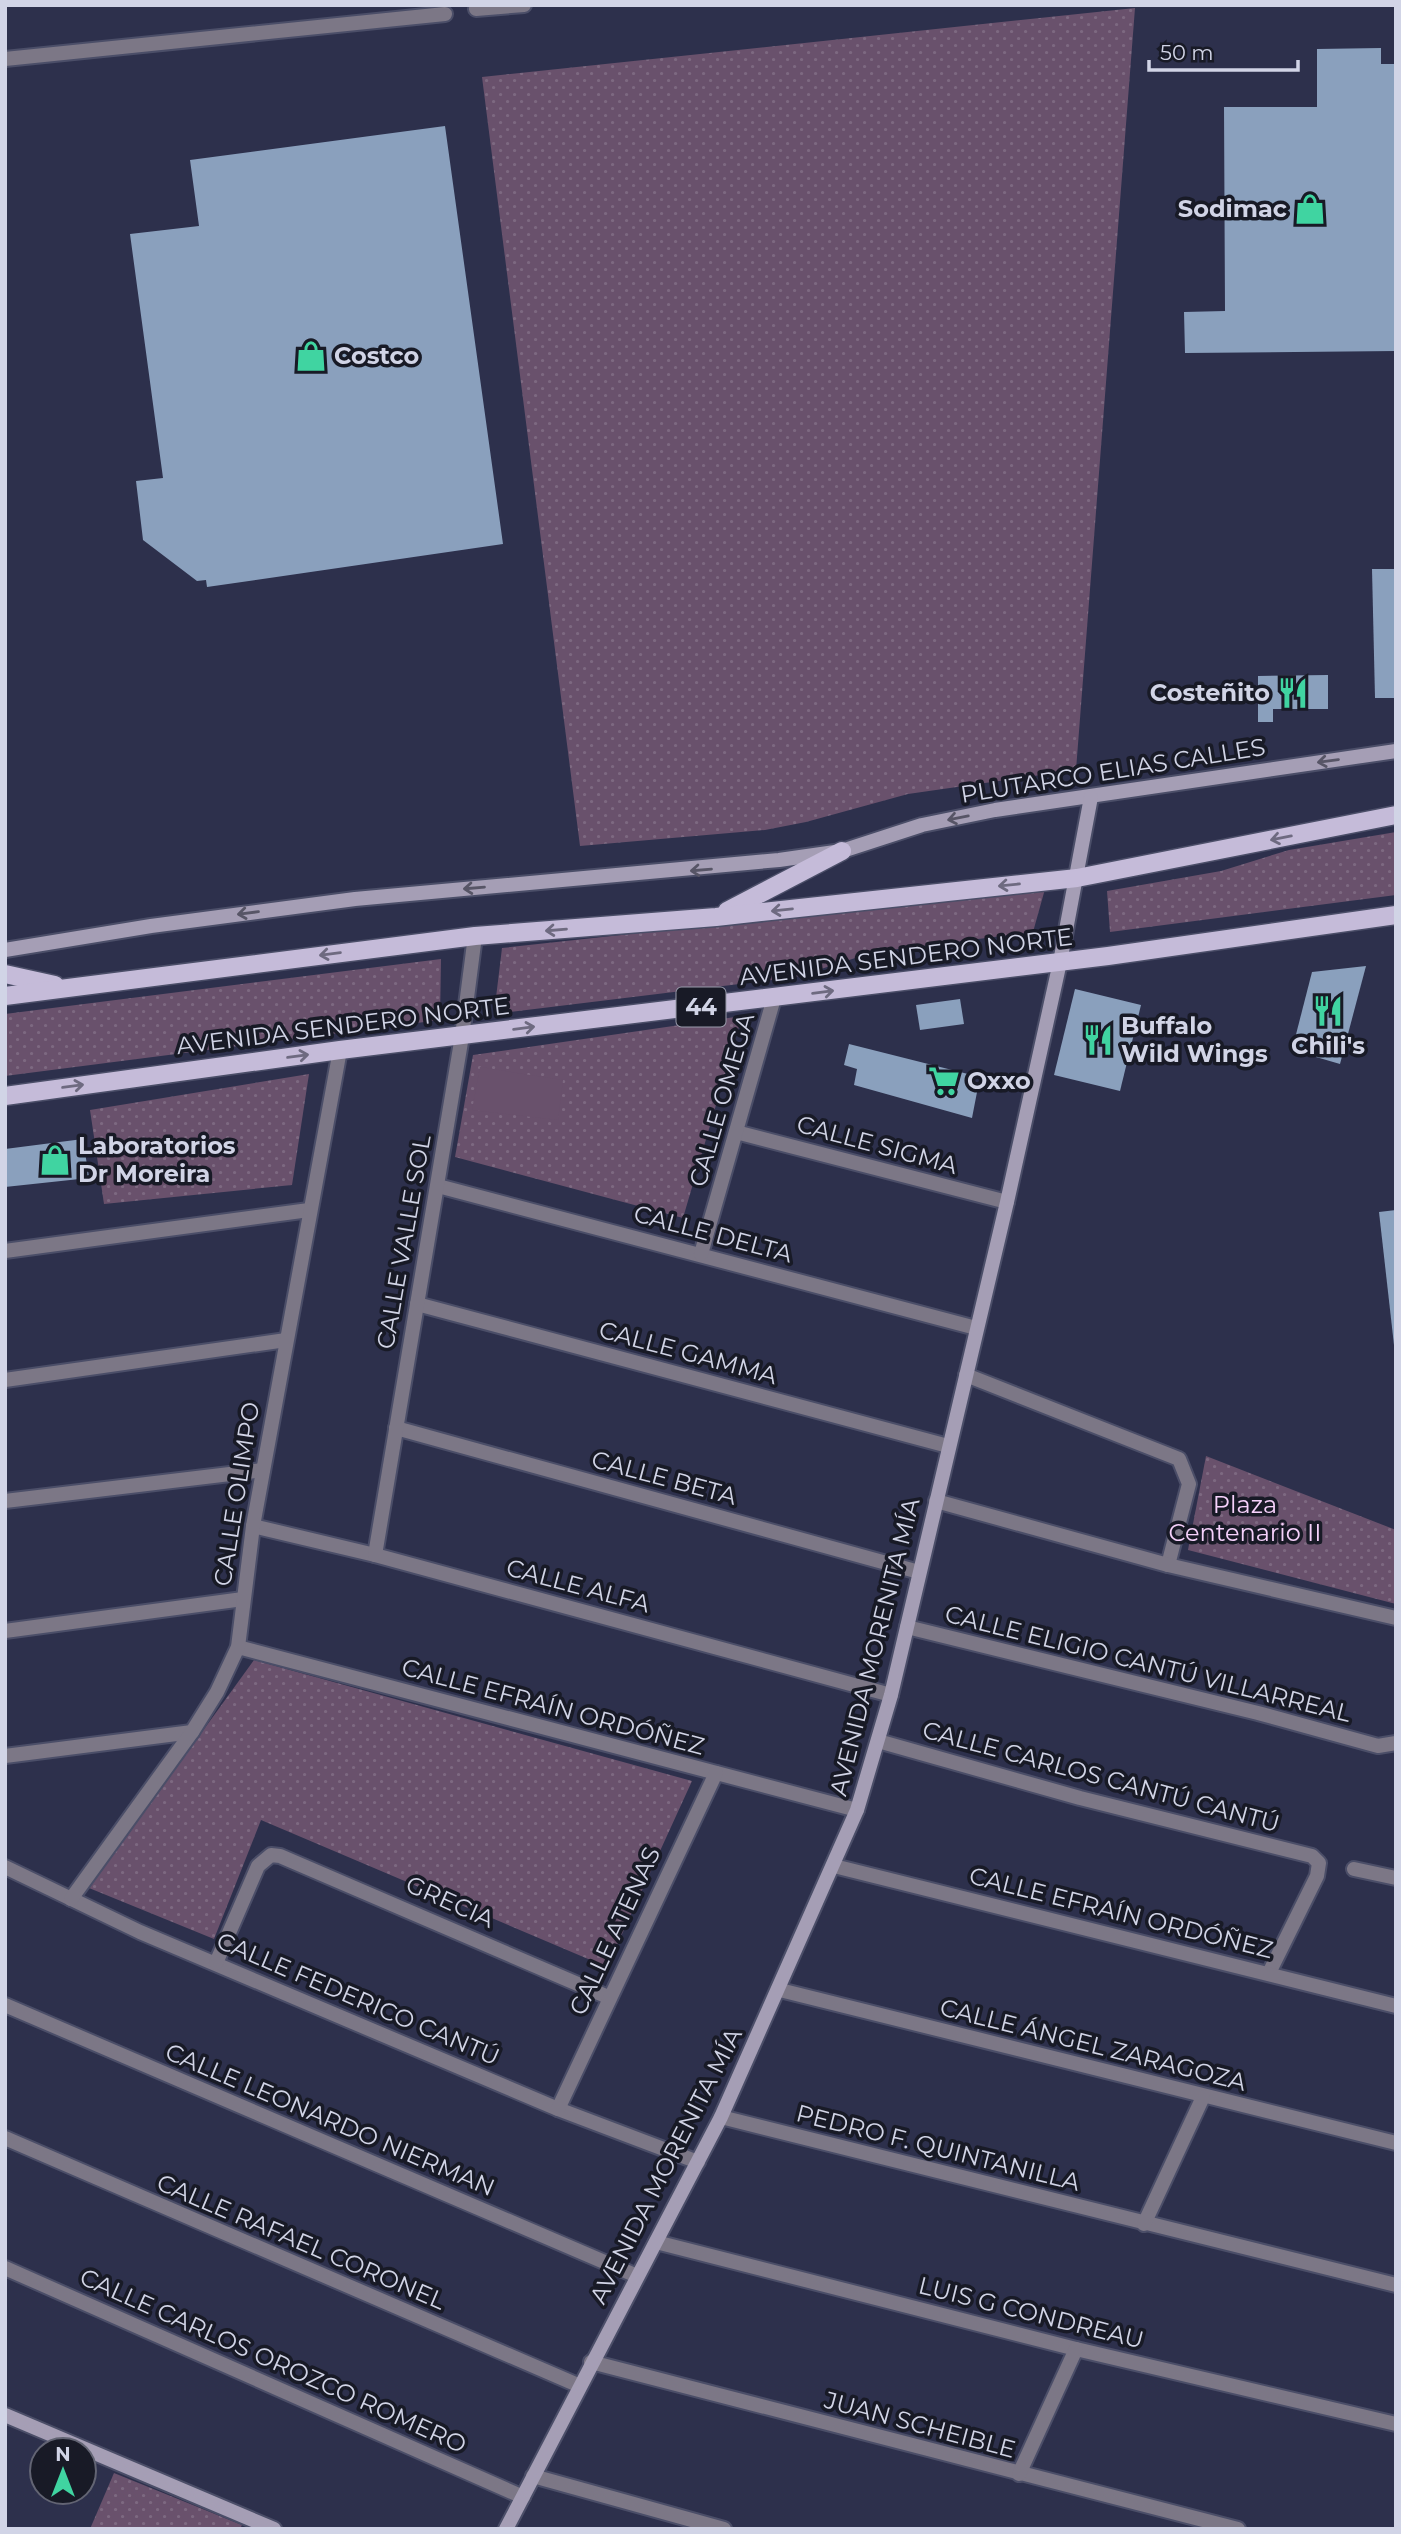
<svg xmlns="http://www.w3.org/2000/svg" width="1401" height="2534" viewBox="0 0 1401 2534" font-family="Montserrat,sans-serif">
<defs>
<pattern id="grass-dots" width="8" height="8" patternUnits="userSpaceOnUse" patternTransform="scale(1.75)"><rect width="8" height="8" fill="#69516c"/><path d="M2 2h.1M6 6h.1" fill="none" stroke="#7d6981" stroke-width="1.8" stroke-linecap="round"/></pattern>
</defs>
<rect width="100%" height="100%" fill="#2d304c"/>
<g fill="url(#grass-dots)">
<path d="M1135 8 1076 770 908 794 806 822 765 830 580 846 482 77Z"/>
<path d="M1396 832V895L1110 932 1107 891 1221 871 1289 850Z"/>
<path d="M1045 889 1033 932 874 952 796 977 494 1014 502 948Z"/>
<path d="M441 959 440 1020 5 1076V1014Z"/>
<path d="M742 1016 683 1218 455 1157 473 1055Z"/>
<path d="M309 1074 292 1185 104 1204 90 1110Z"/>
<path d="M1206 1456 1396 1530V1604L1188 1550Z"/>
<path d="M254 1660 692 1781 607 1967 261 1820 214 1939 89 1888Z"/>
<path d="M114 2473 242 2525 240 2529H90Z"/>
</g>
<path fill="#69516c" d="M480 1067 563 1080 558 1120 472 1110Z"/>
<g fill="#8aa0bd">
<path d="M1381 48V64H1396V351L1185 353 1184 312 1225 311 1224 107H1317V49Z"/>
<path d="M445 126 503 544 207 587 206 580 197 581 143 540 136 481 163 478 130 234 199 226 190 160Z"/>
<path d="M1372 569H1396V698H1375Z"/>
<path d="M1328 675V709H1273V722H1258V676Z"/>
<path d="M1366 966 1340 1064 1292 1050 1312 972Z"/>
<path d="M1075 989 1141 1005 1120 1091 1054 1075Z"/>
<path d="M960 999 964 1024 920 1030 916 1005Z"/>
<path d="M849 1044 968 1074 978 1087 972 1118 854 1085 857 1069 844 1065Z"/>
<path d="M83 1139 89 1178 5 1187V1149Z"/>
<path d="M1396 1210V1345H1394L1379 1212Z"/>
</g>
<g fill="none" stroke-linecap="round" stroke-linejoin="round">
<defs>
<g id="street">
<path d="M476 9 524 5"/>
<path d="M5 59 445 14"/>
<path d="M736 1132 1007 1202"/>
<path d="M438 1186 976 1328"/>
<path d="M5 1251 309 1210"/>
<path d="M701 1254 774 998"/>
<path d="M417 1304 948 1446"/>
<path d="M966 1375 1179 1459 1189 1484 1168 1565"/>
<path d="M5 1380 286 1340"/>
<path d="M396 1428 919 1572"/>
<path d="M5 1501 263 1470"/>
<path d="M936 1501 1168 1565 1396 1618"/>
<path d="M253 1526 375 1555 891 1695"/>
<path d="M375 1555 462 1036 475 936"/>
<path d="M907 1627 1258 1713 1378 1746 1396 1743"/>
<path d="M5 1631 243 1599"/>
<path d="M238 1647 857 1810"/>
<path d="M878 1741 1080 1798 1312 1856 1319 1863 1317 1876 1269 1973"/>
<path d="M5 1756 192 1732"/>
<path d="M834 1866 1396 2006"/>
<path d="M5 1867 140 1932 558 2109 698 2162"/>
<path d="M1354 1869 1396 1878"/>
<path d="M71 1899 192 1732 217 1692 238 1647 253 1526 340 1050"/>
<path d="M216 1963 258 1866 271 1855 280 1856 608 1997"/>
<path d="M780 1990 1396 2143"/>
<path d="M5 2005 637 2276"/>
<path d="M558 2109 716 1773"/>
<path d="M721 2117 1396 2285"/>
<path d="M5 2138 580 2386"/>
<path d="M1144 2224 1203 2097"/>
<path d="M656 2242 1076 2349 1396 2424"/>
<path d="M5 2268 523 2497"/>
<path d="M591 2362 1238 2529"/>
<path d="M1019 2474 1076 2349"/>
<path d="M533 2476 724 2529"/>
</g>
<g id="secondary">
<path d="M5 950 151 926 355 899 779 860 842 851 922 825 995 810 1396 751"/>
<path d="M5 2415 274 2529"/>
<path d="M506 2529 721 2117 857 1810 891 1695 1007 1202 1060 962 1091 797"/>
</g>
<g id="primary">
<path d="M727 911 842 851"/>
<path d="M5 974 55 985"/>
<path d="M5 996 475 936 716 917 1077 878 1396 815"/>
<path d="M5 1096 340 1050 1108 956 1396 915"/>
</g>
</defs>
<use href="#street" stroke="#4b4e68" stroke-width="18"/>
<use href="#secondary" stroke="#4b4e68" stroke-width="18"/>
<use href="#primary" stroke="#4b4e68" stroke-width="21"/>
<use href="#street" stroke="#7c7786" stroke-width="14"/>
<use href="#secondary" stroke="#a59eb5" stroke-width="14"/>
<use href="#primary" stroke="#c5bbd9" stroke-width="18"/>
</g>
<defs><path id="oneway-shaft" d="M-6 0H5M1.5-3L5.5 0L1.5 3" fill="none" stroke-width="1.6" stroke-linecap="round" stroke-linejoin="round" transform="scale(1.75)"/></defs>
<g stroke="#575566">
<use href="#oneway-shaft" transform="translate(1328 761) rotate(172)"/>
<use href="#oneway-shaft" transform="translate(958 818) rotate(169)"/>
<use href="#oneway-shaft" transform="translate(701 870) rotate(175)"/>
<use href="#oneway-shaft" transform="translate(474 888) rotate(175)"/>
<use href="#oneway-shaft" transform="translate(248 913) rotate(173)"/>
</g>
<g stroke="#6e6a80">
<use href="#oneway-shaft" transform="translate(1281 838) rotate(169)"/>
<use href="#oneway-shaft" transform="translate(1009 885) rotate(174)"/>
<use href="#oneway-shaft" transform="translate(782 910) rotate(174)"/>
<use href="#oneway-shaft" transform="translate(556 930) rotate(175)"/>
<use href="#oneway-shaft" transform="translate(330 954) rotate(173)"/>
<use href="#oneway-shaft" transform="translate(823 992) rotate(-7)"/>
<use href="#oneway-shaft" transform="translate(524 1028) rotate(-7)"/>
<use href="#oneway-shaft" transform="translate(298 1056) rotate(-8)"/>
<use href="#oneway-shaft" transform="translate(73 1086) rotate(-8)"/>
</g>
<defs>
<symbol id="shop-bare" viewBox="-9 -9 18 18"><path d="M-5-2.5h2.3a2.7 3.5 0 0 1 5.4 0H5L5.5 6h-11ZM-1.5-2.5h3a1.5 2.3 0 0 0-3 0Z" fill="#40d4a1" stroke="#181a26" stroke-width="2.5" paint-order="stroke"/></symbol>
<symbol id="restaurant-bare" viewBox="-9 -9 18 18"><path d="M-5-6h1v4h1v-4h1v4h1v-4h1v5L-1.5 .5V6h-2V.5L-5-1ZM5-6V6H3V1.5H1.5Q1.5-4 5-6Z" fill="#40d4a1" stroke="#181a26" stroke-width="2.5" paint-order="stroke"/></symbol>
<symbol id="supermarket-bare" viewBox="-9 -9 18 18"><path d="M-6-5.5h2.5l.6 2H6L4.5 2H-2.5L-4.4-4H-6ZM-1.5 3.2a1.3 1.3 0 1 0 .1 0ZM3 3.2a1.3 1.3 0 1 0 .1 0Z" fill="#40d4a1" stroke="#181a26" stroke-width="2.5" paint-order="stroke"/></symbol>
</defs>
<g fill-rule="evenodd">
<use href="#shop-bare" x="1288" y="187" width="44" height="44"/>
<use href="#shop-bare" x="289" y="334" width="44" height="44"/>
<use href="#restaurant-bare" x="1271" y="671" width="44" height="44"/>
<use href="#restaurant-bare" x="1306" y="989" width="44" height="44"/>
<use href="#restaurant-bare" x="1076" y="1018" width="44" height="44"/>
<use href="#supermarket-bare" x="922" y="1059" width="44" height="44"/>
<use href="#shop-bare" x="33" y="1138" width="44" height="44"/>
</g>
<g text-anchor="middle" stroke-width="7" stroke-linejoin="round" paint-order="stroke">
<rect fill="#181a26" stroke="#9a9cac" stroke-width="2" x="676.5" y="987.5" width="49" height="39" rx="5"/>
<g font-size="23" font-weight="bold" fill="#d1d4e6">
<text x="701" y="1015">44</text>
</g>
<g font-size="24" font-weight="bold" fill="#d1d4e6" stroke="#181a26" text-anchor="start">
<text x="1287" y="217" text-anchor="end">Sodimac</text>
<text x="334" y="364">Costco</text>
<text x="1270" y="701" text-anchor="end">Costeñito</text>
<text x="1121" y="1034">Buffalo<tspan x="1121" dy="28">Wild Wings</tspan></text>
<text x="1328" y="1054" text-anchor="middle">Chili's</text>
<text x="967" y="1089">Oxxo</text>
<text x="78" y="1154">Laboratorios<tspan x="78" dy="28">Dr Moreira</tspan></text>
</g>
<g font-size="24" fill="#d1d4e6" stroke="#181a26">
<text transform="translate(1113 771) rotate(-9)" y="8">PLUTARCO ELIAS CALLES</text>
<text transform="translate(906 957) rotate(-7)" y="8">AVENIDA SENDERO NORTE</text>
<text transform="translate(343 1026) rotate(-7)" y="8">AVENIDA SENDERO NORTE</text>
<text transform="translate(722 1100) rotate(-74)" y="8">CALLE OMEGA</text>
<text transform="translate(877 1145) rotate(15)" y="8">CALLE SIGMA</text>
<text transform="translate(713 1234) rotate(15)" y="8">CALLE DELTA</text>
<text transform="translate(404 1242) rotate(-80)" y="8">CALLE VALLE SOL</text>
<text transform="translate(688 1353) rotate(15)" y="8">CALLE GAMMA</text>
<text transform="translate(664 1478) rotate(15)" y="8">CALLE BETA</text>
<text transform="translate(237 1494) rotate(-81)" y="8">CALLE OLIMPO</text>
<text transform="translate(578 1586) rotate(15)" y="8">CALLE ALFA</text>
<text transform="translate(875 1647) rotate(-76)" y="8">AVENIDA MORENITA MÍA</text>
<text transform="translate(1148 1664) rotate(14)" y="8">CALLE ELIGIO CANTÚ VILLARREAL</text>
<text transform="translate(553 1707) rotate(15)" y="8">CALLE EFRAÍN ORDÓÑEZ</text>
<text transform="translate(1101 1777) rotate(15)" y="8">CALLE CARLOS CANTÚ CANTÚ</text>
<text transform="translate(450 1902) rotate(24)" y="8">GRECIA</text>
<text transform="translate(1121 1913) rotate(14)" y="8">CALLE EFRAÍN ORDÓÑEZ</text>
<text transform="translate(615 1931) rotate(-65)" y="8">CALLE ATENAS</text>
<text transform="translate(358 1999) rotate(23)" y="8">CALLE FEDERICO CANTÚ</text>
<text transform="translate(1093 2045) rotate(14)" y="8">CALLE ÁNGEL ZARAGOZA</text>
<text transform="translate(330 2120) rotate(23)" y="8">CALLE LEONARDO NIERMAN</text>
<text transform="translate(938 2148) rotate(14)" y="8">PEDRO F. QUINTANILLA</text>
<text transform="translate(666 2166) rotate(-63)" y="8">AVENIDA MORENITA MÍA</text>
<text transform="translate(301 2242) rotate(23)" y="8">CALLE RAFAEL CORONEL</text>
<text transform="translate(1031 2313) rotate(14)" y="8">LUIS G CONDREAU</text>
<text transform="translate(273 2361) rotate(24)" y="8">CALLE CARLOS OROZCO ROMERO</text>
<text transform="translate(920 2425) rotate(15)" y="8">JUAN SCHEIBLE</text>
</g>
<g font-size="24" fill="#f6d1fb" stroke="#181a26">
<text x="1245" y="1513">Plaza<tspan x="1245" dy="28">Centenario II</tspan></text>
</g>
</g>
<rect width="1401" height="2534" fill="none" stroke="#d1d4e6" stroke-width="14"/>
<g transform="translate(63 2471)"><circle r="33" fill="#181a26" stroke="#626473" stroke-width="2"/>
<path d="M0-5L12 26L0 18L-12 26Z" fill="#40d4a1"/>
<text y="-10" font-size="19" font-weight="bold" text-anchor="middle" fill="#d1d4e6">N</text>
</g>
<path d="M1149 60v10h149v-10" fill="none" stroke="#d1d4e6" stroke-width="3.5"/>
<text x="1160" y="60" font-size="21" fill="#d1d4e6" stroke="#181a26" stroke-width="5" paint-order="stroke">50 m</text>
</svg>
